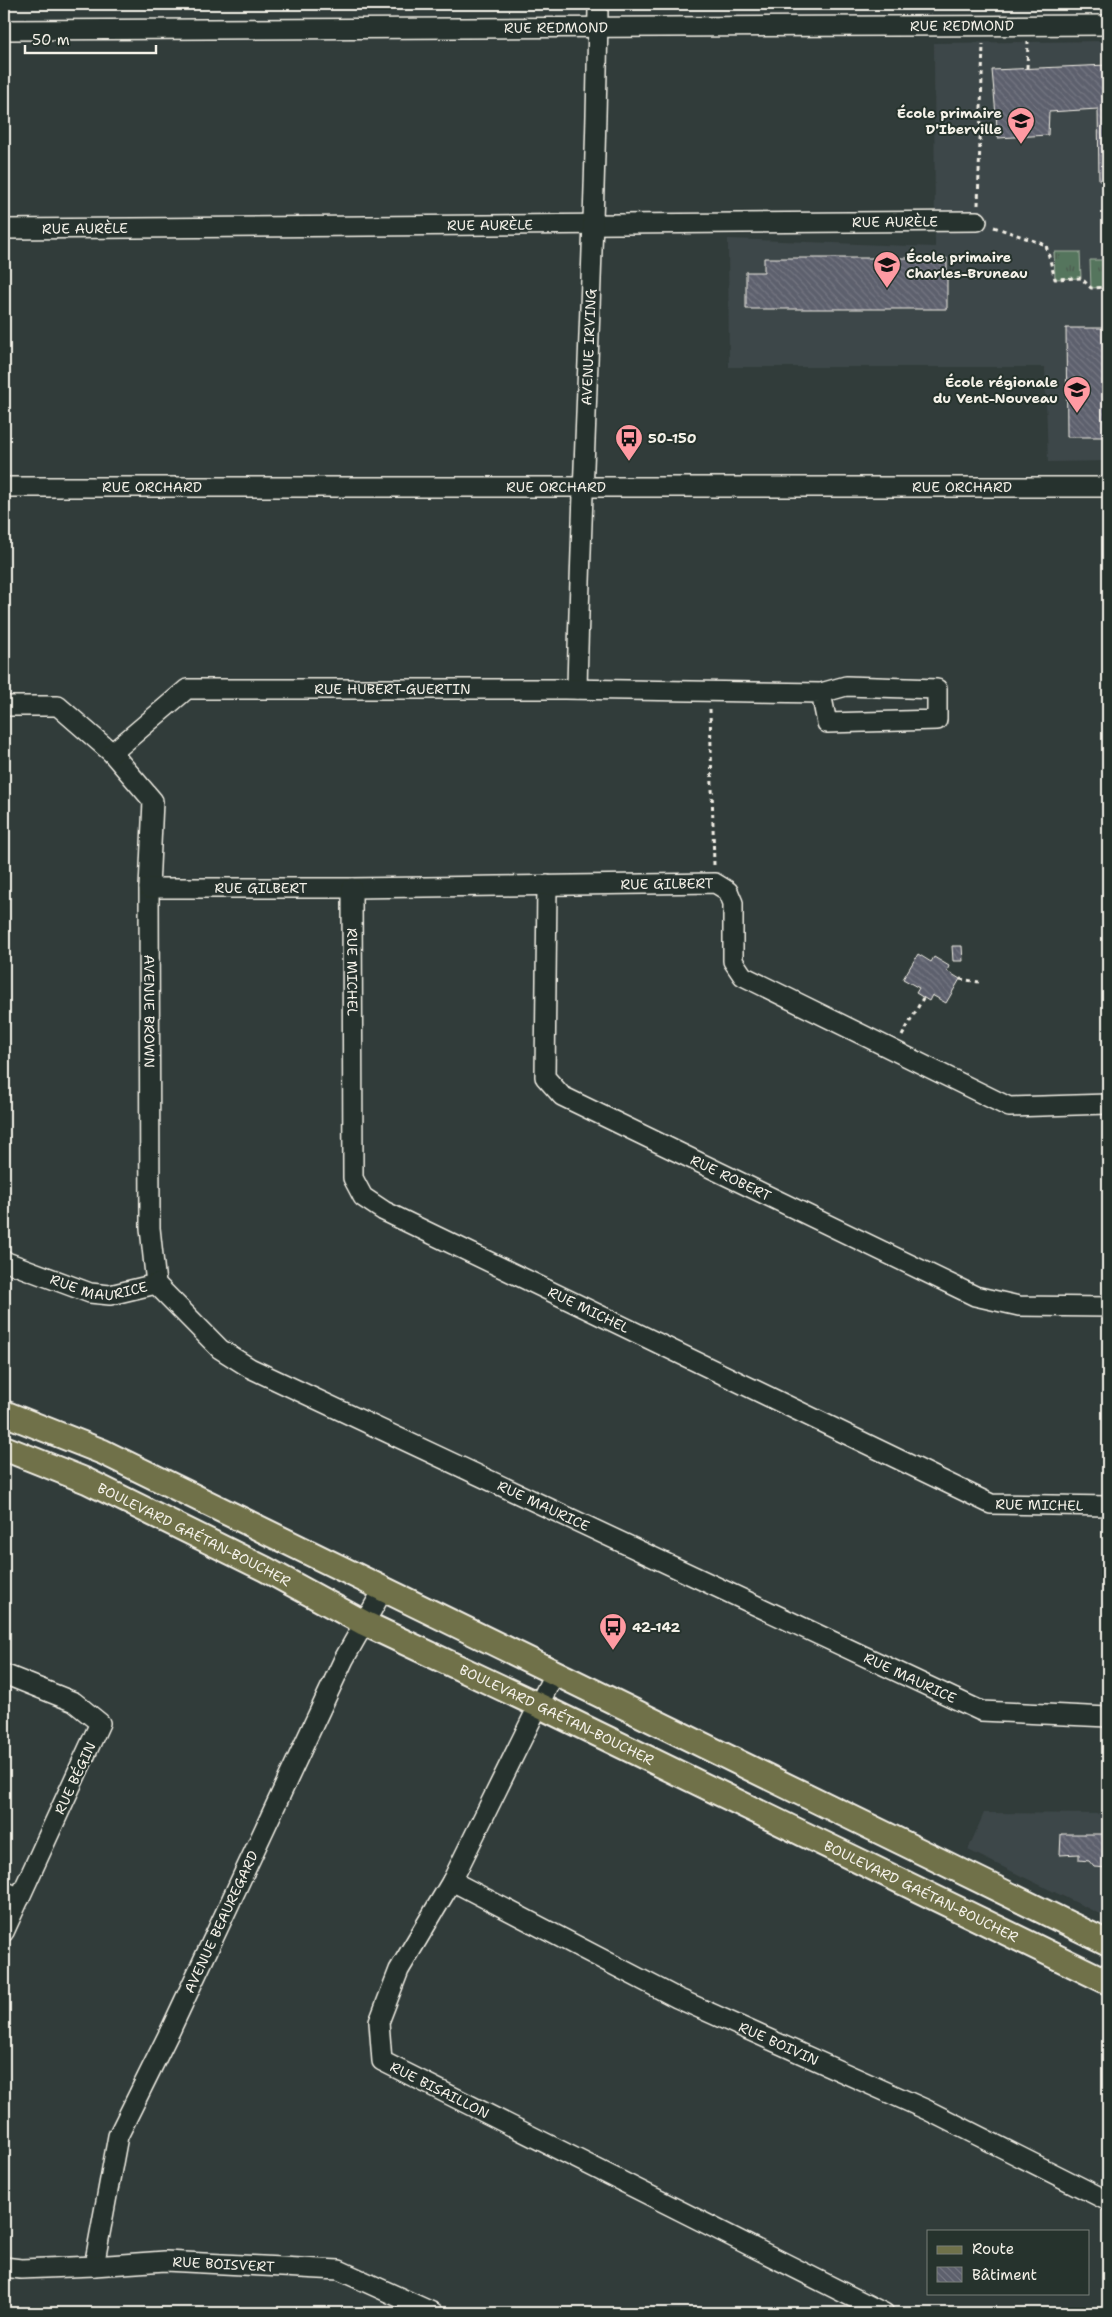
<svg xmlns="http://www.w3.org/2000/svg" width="1112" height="2317" viewBox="0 0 1112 2317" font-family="'Shantell Sans',sans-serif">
<defs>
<pattern id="park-tufts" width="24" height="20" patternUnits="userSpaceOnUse" patternTransform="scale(1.25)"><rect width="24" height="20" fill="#54745d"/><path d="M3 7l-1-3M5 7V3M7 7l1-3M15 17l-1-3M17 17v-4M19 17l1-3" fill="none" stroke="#4e5c50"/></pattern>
<pattern id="building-back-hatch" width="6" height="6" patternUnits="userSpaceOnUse" patternTransform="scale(1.25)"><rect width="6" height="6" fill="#5d606d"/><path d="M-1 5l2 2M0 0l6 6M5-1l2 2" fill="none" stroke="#757782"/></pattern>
</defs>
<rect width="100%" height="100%" fill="#313c3a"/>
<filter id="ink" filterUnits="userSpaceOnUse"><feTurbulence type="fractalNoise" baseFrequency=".02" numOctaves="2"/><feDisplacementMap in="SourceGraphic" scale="10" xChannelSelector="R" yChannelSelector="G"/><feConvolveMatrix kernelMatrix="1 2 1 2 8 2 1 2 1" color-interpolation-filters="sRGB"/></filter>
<g filter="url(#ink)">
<g fill="#3e4749">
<path d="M1108 41V461L1048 462 1045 367H729L728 239 935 247 934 43Z"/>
<path d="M984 1813 1108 1814V1918L968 1850Z"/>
</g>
<g fill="url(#park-tufts)" stroke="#a4b2a2">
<path d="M1054 252H1080L1081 278 1055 279Z"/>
<path d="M1090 260H1108V287L1091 288Z"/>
</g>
<g fill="url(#building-back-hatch)" stroke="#f4f1e8">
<path d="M1108 65V179L1099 180 1098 109 1049 112 1048 135 998 138 992 70Z"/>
<path d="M764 258H947V309H746V272H764Z"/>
<path d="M1066 328H1108V437H1067Z"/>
<path d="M952 946H962L963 961H953Z"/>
<path d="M918 954 931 962 934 957 949 966 947 971 960 979 946 1003 932 995 929 1001 916 993 919 988 903 979Z"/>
<path d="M1061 1834H1108V1868L1094 1867 1089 1861 1079 1860V1854L1060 1855Z"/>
</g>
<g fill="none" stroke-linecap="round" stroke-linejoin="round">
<defs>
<g id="minor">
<path id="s1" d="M4 30 1108 25"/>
<path id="s2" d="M4 229 977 221"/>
<path id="s3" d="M4 487H1108"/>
<path id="s4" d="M577 689C582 460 596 232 598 4"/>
<path id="s5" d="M4 706H58L112 753 153 801 149 888 150 1228 156 1284"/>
<path id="s6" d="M112 753 187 689H564L821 693 846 686 937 689V720L827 723 821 693"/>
<path id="s7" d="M547 885 545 1077 562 1096 975 1296 1019 1306 1108 1307"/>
<path id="s8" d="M149 888H352L715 883 728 891 733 903V961L743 976 1009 1107 1108 1104"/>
<path id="s9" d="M352 888 353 1178 363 1197 384 1211 991 1504 1108 1506"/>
<path id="s10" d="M4 1261 90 1293 110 1295 156 1284"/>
<path id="s11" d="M156 1284 220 1349 250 1368 981 1711 1108 1717"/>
<path id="s12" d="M555 1672 452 1881 399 1970 379 2022 382 2061 884 2313"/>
<path d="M4 1674 74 1702 100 1723 4 1932"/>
<path id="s13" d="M452 1881 677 1998 927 2110 1108 2201"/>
<path d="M4 1891 20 1898"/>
<path id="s14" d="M94 2266 118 2136 171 2029 344 1659 383 1590"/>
<path id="s15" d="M4 2267 21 2269 94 2266 165 2261 339 2270 434 2313"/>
</g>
<g id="major">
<path d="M4 1413 103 1452 1108 1943"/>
<path id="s16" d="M4 1448 87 1481 265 1569 364 1623 538 1705 1108 1982"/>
</g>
</defs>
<use href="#minor" stroke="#f4f1e8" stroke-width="22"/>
<use href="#major" stroke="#f4f1e8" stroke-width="28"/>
<g stroke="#f4f1e8" stroke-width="3" stroke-dasharray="4 4" stroke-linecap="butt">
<path d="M1027 68 1028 42"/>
<path d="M978 205 983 44"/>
<path d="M994 227 1046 245 1055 279 1081 278 1091 288 1108 287"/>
<path d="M710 709 714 865"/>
<path d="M960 979 979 982"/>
<path d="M902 1036 923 998"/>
<path d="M1106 1867 1108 1890"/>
</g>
<use href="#minor" stroke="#26332d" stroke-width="19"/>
<use href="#major" stroke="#6f714a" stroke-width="24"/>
</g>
</g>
<defs>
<symbol id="school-pin" viewBox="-11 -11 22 30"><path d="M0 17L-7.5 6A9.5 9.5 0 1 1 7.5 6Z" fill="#ff9aa2" stroke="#26332d"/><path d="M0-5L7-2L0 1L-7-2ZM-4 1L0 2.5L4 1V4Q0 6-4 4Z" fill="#111"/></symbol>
<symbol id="bus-pin" viewBox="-11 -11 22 30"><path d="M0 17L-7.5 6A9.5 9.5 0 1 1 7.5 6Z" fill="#ff9aa2" stroke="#26332d"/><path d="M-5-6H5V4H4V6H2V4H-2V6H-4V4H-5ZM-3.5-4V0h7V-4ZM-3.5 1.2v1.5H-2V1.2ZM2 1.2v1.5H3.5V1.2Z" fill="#111"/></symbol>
</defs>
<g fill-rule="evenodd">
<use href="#school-pin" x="1005" y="105" width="32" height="43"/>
<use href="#school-pin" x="871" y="249" width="32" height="43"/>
<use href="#school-pin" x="1061" y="374" width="32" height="43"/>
<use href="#bus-pin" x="613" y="422" width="32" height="43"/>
<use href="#bus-pin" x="597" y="1611" width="32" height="43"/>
</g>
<g text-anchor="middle" stroke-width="4" stroke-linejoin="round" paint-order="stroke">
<g font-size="14" fill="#f4f1e8" stroke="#26332d">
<text dy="5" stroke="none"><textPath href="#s1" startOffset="958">RUE REDMOND</textPath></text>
<text dy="5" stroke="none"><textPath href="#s1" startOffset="552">RUE REDMOND</textPath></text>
<text dy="5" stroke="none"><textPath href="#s2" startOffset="891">RUE AURÈLE</textPath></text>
<text dy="5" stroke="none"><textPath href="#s2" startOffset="486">RUE AURÈLE</textPath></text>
<text dy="5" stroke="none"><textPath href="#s2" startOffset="81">RUE AURÈLE</textPath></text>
<text dy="5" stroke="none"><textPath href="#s4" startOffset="342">AVENUE IRVING</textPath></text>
<text dy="5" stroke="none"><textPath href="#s3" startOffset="148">RUE ORCHARD</textPath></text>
<text dy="5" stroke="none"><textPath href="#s3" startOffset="958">RUE ORCHARD</textPath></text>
<text dy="5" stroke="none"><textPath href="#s3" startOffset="552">RUE ORCHARD</textPath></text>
<text dy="5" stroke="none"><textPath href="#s6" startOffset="304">RUE HUBERT-GUERTIN</textPath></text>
<text dy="5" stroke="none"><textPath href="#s8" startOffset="518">RUE GILBERT</textPath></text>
<text dy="5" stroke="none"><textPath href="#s8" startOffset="112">RUE GILBERT</textPath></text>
<text dy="5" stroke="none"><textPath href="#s9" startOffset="84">RUE MICHEL</textPath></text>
<text dy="5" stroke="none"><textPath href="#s5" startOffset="399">AVENUE BROWN</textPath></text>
<text dy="5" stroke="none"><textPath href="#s7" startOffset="405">RUE ROBERT</textPath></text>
<text dy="5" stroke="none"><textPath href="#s10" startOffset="100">RUE MAURICE</textPath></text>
<text dy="5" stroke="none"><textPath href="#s9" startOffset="564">RUE MICHEL</textPath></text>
<text dy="5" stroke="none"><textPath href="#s9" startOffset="1059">RUE MICHEL</textPath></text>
<text dy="5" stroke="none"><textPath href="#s11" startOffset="451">RUE MAURICE</textPath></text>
<text dy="5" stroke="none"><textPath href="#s16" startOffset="209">BOULEVARD GAÉTAN-BOUCHER</textPath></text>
<text dy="5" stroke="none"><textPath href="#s11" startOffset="856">RUE MAURICE</textPath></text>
<text dy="5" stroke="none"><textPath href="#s16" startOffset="614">BOULEVARD GAÉTAN-BOUCHER</textPath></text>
<text transform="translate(75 1778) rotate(-65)" y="5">RUE BÉGIN</text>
<text dy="5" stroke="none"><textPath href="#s16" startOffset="1019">BOULEVARD GAÉTAN-BOUCHER</textPath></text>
<text dy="5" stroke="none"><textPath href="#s14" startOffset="370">AVENUE BEAUREGARD</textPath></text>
<text dy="5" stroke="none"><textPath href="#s13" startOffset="365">RUE BOIVIN</textPath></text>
<text dy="5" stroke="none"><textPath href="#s12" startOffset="496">RUE BISAILLON</textPath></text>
<text dy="5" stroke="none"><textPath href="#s15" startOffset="220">RUE BOISVERT</textPath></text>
</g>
<g font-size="14" font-weight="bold" fill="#f4f1e8" stroke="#26332d" text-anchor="start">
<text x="1002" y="118" text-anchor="end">École primaire<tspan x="1002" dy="16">D'Iberville</tspan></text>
<text x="906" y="262">École primaire<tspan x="906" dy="16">Charles-Bruneau</tspan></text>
<text x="1058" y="387" text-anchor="end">École régionale<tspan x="1058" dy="16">du Vent-Nouveau</tspan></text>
<text x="648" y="443">50-150</text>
<text x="632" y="1632">42-142</text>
</g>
</g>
<rect width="1112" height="2317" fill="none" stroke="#26332d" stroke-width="20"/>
<rect x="10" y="10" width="1092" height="2297" fill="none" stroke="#f4f1e8" stroke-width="2" filter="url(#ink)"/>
<rect x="927" y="2230" width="162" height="65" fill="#26332d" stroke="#787f78"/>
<rect x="937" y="2246" width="25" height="8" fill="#6f714a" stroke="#787f78"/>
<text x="972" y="2254" font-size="15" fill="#f4f1e8">Route</text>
<rect x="937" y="2267" width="25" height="15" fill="url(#building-back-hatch)" stroke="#787f78"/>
<text x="972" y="2280" font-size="15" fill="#f4f1e8">Bâtiment</text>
<path d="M25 45v8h131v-8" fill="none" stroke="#f4f1e8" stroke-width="2.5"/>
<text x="32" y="45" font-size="15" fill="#f4f1e8" stroke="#26332d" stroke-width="4" paint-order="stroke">50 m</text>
</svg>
